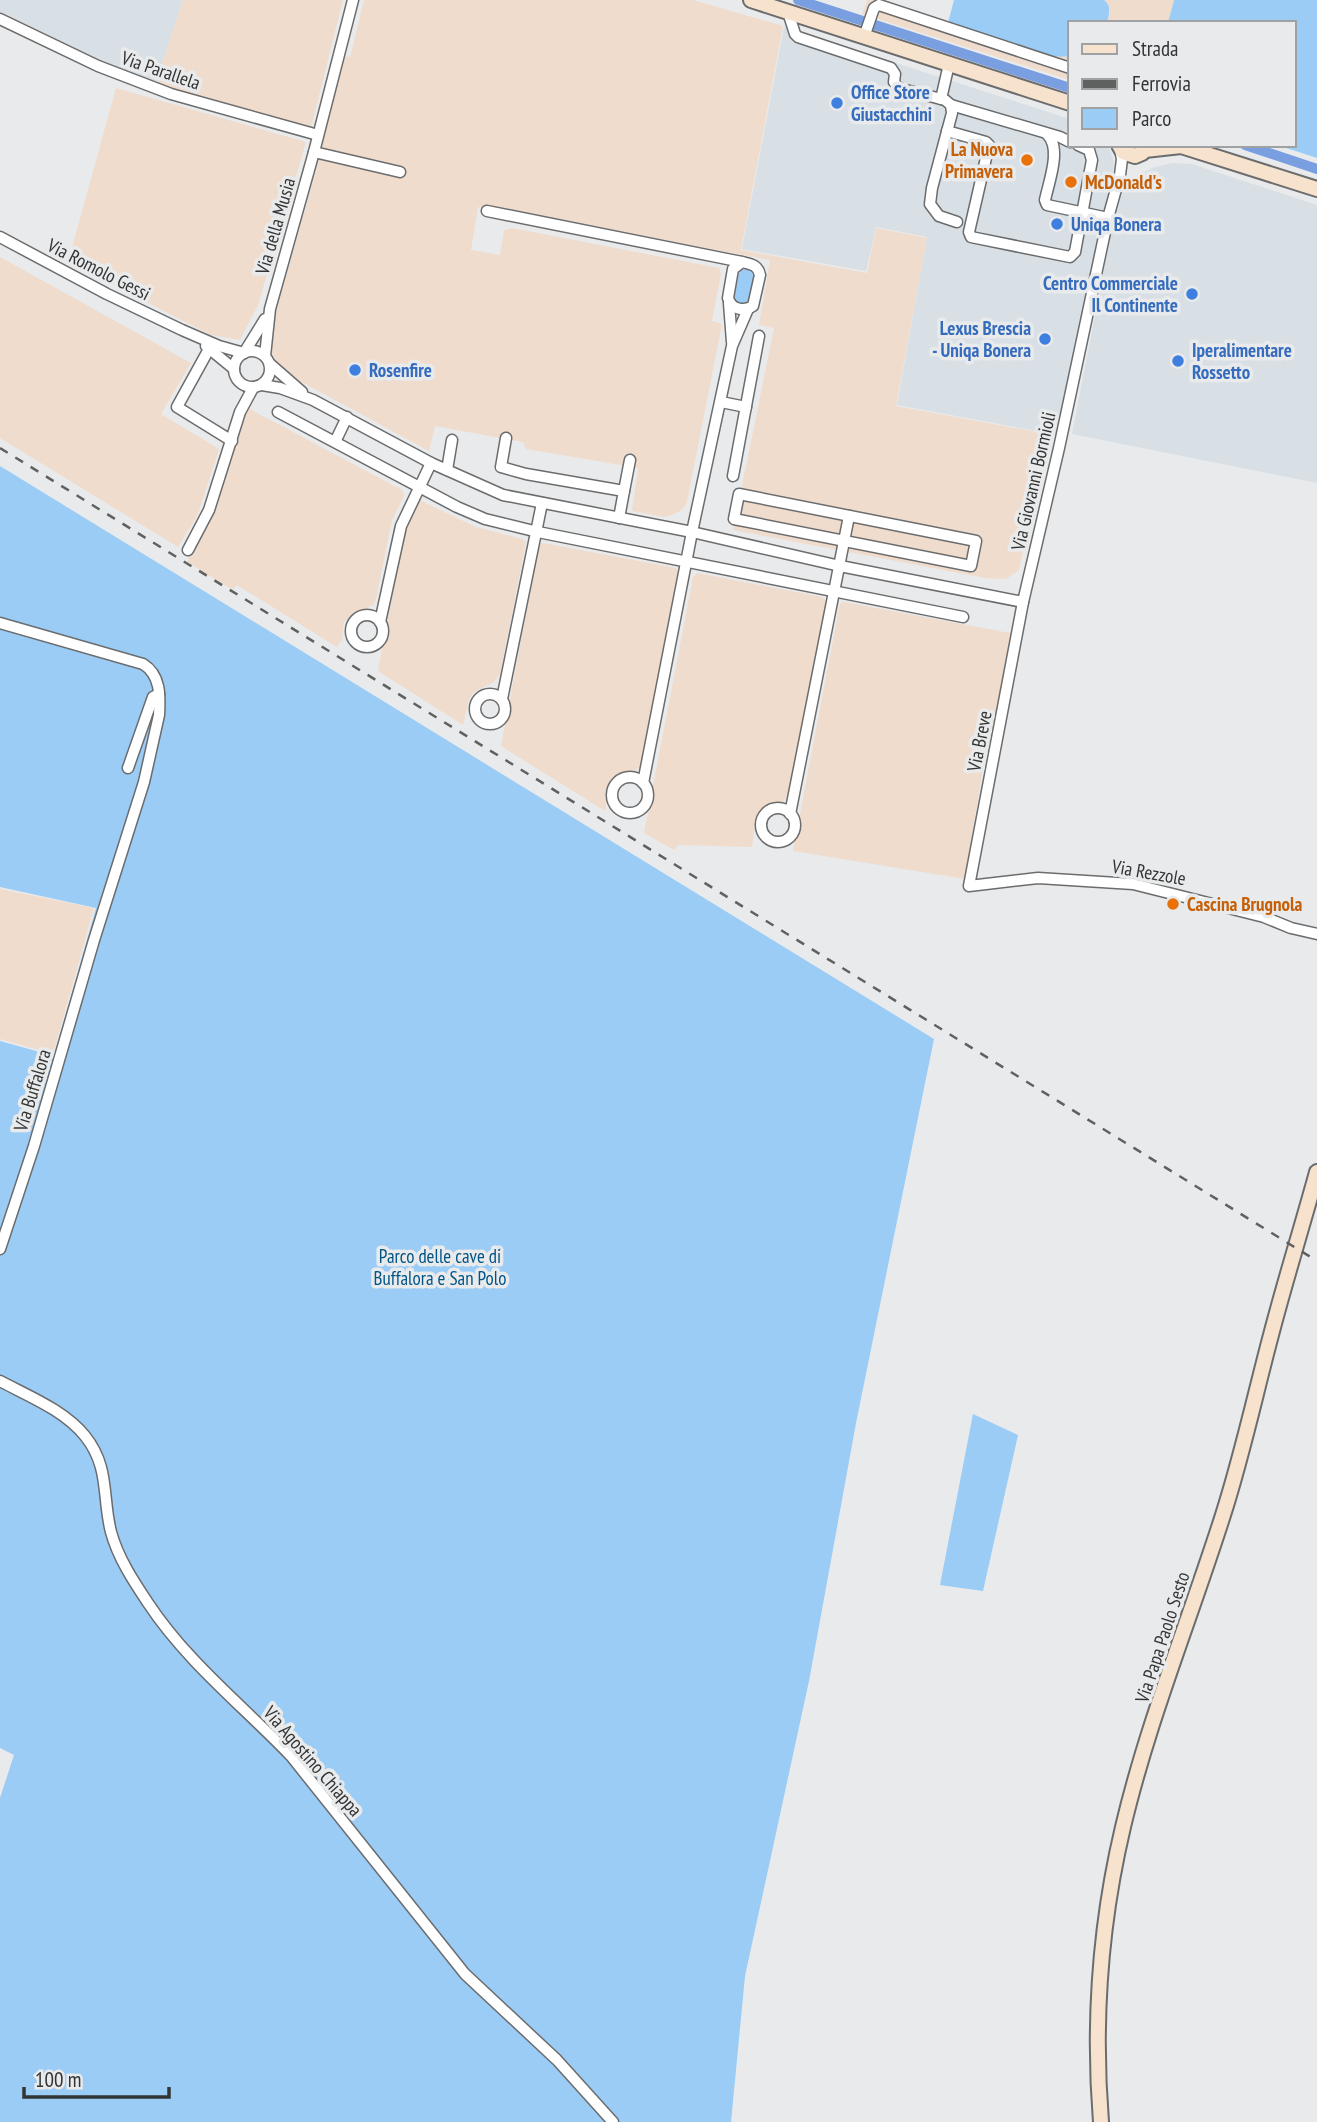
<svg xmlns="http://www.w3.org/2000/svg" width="1317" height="2122" viewBox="0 0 1317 2122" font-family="'PT Sans Narrow',sans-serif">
<rect width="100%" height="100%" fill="#e9eaeb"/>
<g fill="#d8dfe5">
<path d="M0 0H183L155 85 0 15Z"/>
<path d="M784 27 1070 119V145H1108L1114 161 1113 173 1058 435 897 405 927 237 876 227 866 271 742 249Z"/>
<path d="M1172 163 1192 164 1317 205V483L1072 434 1112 228 1123 191 1138 175 1152 168Z"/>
</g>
<g fill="#f0dccd">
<path d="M183 0H343L311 128 218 105 155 85Z"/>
<path d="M364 0H693L783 26 741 250 867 273 876 228 927 238 896 406 1048 434 1019 570 1006 579 985 578 733 530 774 328 759 325 770 260 478 207 471 250 500 255 504 230 512 228 719 268 721 274 712 321 722 324 687 502 682 510 672 515 664 517 632 511 638 468 526 449 523 442 435 426 429 451 287 374 278 365 272 353V327L319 160 343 56 350 57Z"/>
<path d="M867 0H883L948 23 1065 57 1070 56V80L862 14Z"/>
<path d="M1104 0H1174L1168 23H1107L1110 11 1108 3Z"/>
<path d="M116 88 306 142 258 305 240 340 211 335 68 262Z"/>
<path d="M0 257 191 363 161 414 219 449 198 514 178 547 0 438Z"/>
<path d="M248 408 402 490 403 492 404 496 392 520 376 599 373 605 351 615 344 622 342 640 337 647 237 585 233 590 187 562 208 525Z"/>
<path d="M417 501H421L476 527 522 539 526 542 500 674 494 682 474 692 469 699 463 725 378 671 401 546 406 526Z"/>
<path d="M543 543 676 568 678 572 643 759 640 767 633 773 616 780 610 786 605 811 501 746 539 545Z"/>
<path d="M697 573 822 597 826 601 789 792 783 803 767 808 760 815 755 824 752 847 678 845 674 850 644 833 693 577Z"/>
<path d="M844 602 1010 633 1008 660 999 713 983 768 965 879 793 851 840 603Z"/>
<path d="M0 889 94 908 53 1054 0 1039Z"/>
</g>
<g fill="#9accf6">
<path d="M954 0H1104C1112 6 1109 14 1107 23H1070V56C1047 62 974 32 948 23Z"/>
<path d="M1174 0H1317V158L1277 145H1294V23H1168Z"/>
<path d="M749 269 754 276C753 287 753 302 741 305L734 298 737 276 742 270Z"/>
<path d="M0 466 934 1039 856 1423 809 1681 745 1976 731 2122H0V1798L14 1755 0 1748V1041L54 1056 96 908 0 887Z"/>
<path d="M973 1414 1018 1435 983 1591 940 1585Z"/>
</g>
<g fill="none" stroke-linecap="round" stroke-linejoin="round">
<g stroke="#799fe1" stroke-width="10">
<path d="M798 0 1070 88"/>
<path d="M1245 145 1317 169"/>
</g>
<defs>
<g id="street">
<path d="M788 12 795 34 798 37 891 68 895 74 894 82 898 88 945 100 951 105 952 113 932 188 930 204 939 216 957 222"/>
<path d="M0 19 98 66 171 94 318 135"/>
<path d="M864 37 874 8 879 5 1070 68"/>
<path d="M941 99 949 64"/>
<path d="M951 105 1060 137 1070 142"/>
<path d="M947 131 986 142 989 145 969 232 971 237 1070 257 1075 252 1092 160 1089 150 1078 145"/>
<path d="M1047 134C1062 148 1049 181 1045 200L1047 205 1108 218"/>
<path d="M1120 149 1122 159 1120 175 1108 218 1059 448 1023 602 969 886 1038 878 1133 884 1264 917 1291 928 1317 934"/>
<path d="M314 152 400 172"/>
<path d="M487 211 742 262"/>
<path d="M0 237 107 294 182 330 219 346 244 353 265 319"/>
<path d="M742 262C751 264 758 265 760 275L753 306C743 312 731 309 728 298L733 269Z"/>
<path d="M729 303 732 342"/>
<path d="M206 346 234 369"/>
<path d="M209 349 177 407 232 441"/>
<circle cx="252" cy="369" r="18"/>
<path d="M265 356 270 309 314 152 353 0"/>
<path d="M270 364 302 392"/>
<path d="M262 385 280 388 313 400 431 463 503 495 692 532 840 566 1023 602"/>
<path d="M721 402 746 407"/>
<path d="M278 412 457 507 485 519 538 532 963 617"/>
<path d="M506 438 501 467 526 474 624 491 619 518"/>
<path d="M335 442 347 417"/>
<path d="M447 470 452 440"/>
<path d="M733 476 759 336"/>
<path d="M624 491 630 460"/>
<path d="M739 494 976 541 971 566 734 519Z"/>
<path d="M188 550 209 510 240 412 253 388"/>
<circle cx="367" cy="631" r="16"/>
<path d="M380 622 401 526 431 463"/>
<path d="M0 623 143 664C161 675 160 696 159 715L144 782 94 940 34 1146 0 1249"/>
<circle cx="490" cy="709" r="15"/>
<path d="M502 699 542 503"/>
<path d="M128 768 153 697 159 694"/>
<circle cx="630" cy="795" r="18"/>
<path d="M643 783 692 532 732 346 748 309"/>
<circle cx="778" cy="825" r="17"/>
<path d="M790 814 849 516"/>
<path d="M0 1381C28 1396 64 1410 85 1436 110 1467 102 1497 111 1532 118 1558 134 1582 148 1603 187 1662 243 1706 291 1756L465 1974 557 2060 613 2122"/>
</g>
<g id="secondary">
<path d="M751 0 1070 103"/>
<path d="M1119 145 1123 152 1135 156 1142 153 1148 145"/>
<path d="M1178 145 1317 189"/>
<path d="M1145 150 1181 146"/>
<path d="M1101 2122C1093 2023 1100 1924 1123 1827 1148 1721 1190 1619 1223 1515 1242 1456 1255 1395 1271 1335 1285 1281 1302 1227 1317 1172"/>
</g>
</defs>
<use href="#street" stroke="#6b6c6d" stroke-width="13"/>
<use href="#secondary" stroke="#6b6c6d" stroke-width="18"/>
<use href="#street" stroke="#fff" stroke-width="10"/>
<use href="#secondary" stroke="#f7e2cd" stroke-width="14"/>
<path stroke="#5f6060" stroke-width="2.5" stroke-dasharray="9 9" stroke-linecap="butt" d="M0 448 1317 1261"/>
</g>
<g fill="#3f7fe0" stroke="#e9eaeb" stroke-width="2.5">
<circle cx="837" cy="103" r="7"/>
<circle cx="1057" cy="224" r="7"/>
<circle cx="1192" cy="294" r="7"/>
<circle cx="1045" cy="339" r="7"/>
<circle cx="1178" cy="361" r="7"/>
<circle cx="355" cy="370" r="7"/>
</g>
<g fill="#e8710a" stroke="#e9eaeb" stroke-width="2.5">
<circle cx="1027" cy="160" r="7"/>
<circle cx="1071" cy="182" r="7"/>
<circle cx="1173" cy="904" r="7"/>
</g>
<g text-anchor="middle" stroke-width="7" stroke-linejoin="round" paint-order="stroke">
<g font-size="19" fill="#333434" stroke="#e9eaeb">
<text transform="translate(161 70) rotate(19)" y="7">Via Parallela</text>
<text transform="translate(275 226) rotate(-74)" y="7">Via della Musia</text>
<text transform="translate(99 269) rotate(27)" y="7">Via Romolo Gessi</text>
<text transform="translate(1033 481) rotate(-77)" y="7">Via Giovanni Bormioli</text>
<text transform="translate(979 741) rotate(-79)" y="7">Via Breve</text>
<text transform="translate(1149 872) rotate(10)" y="7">Via Rezzole</text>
<text transform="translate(32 1090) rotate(-73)" y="7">Via Buffalora</text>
<text transform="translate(1162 1637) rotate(-72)" y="7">Via Papa Paolo Sesto</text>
<text transform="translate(313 1761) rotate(49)" y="7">Via Agostino Chiappa</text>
</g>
<g font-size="19" font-weight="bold" fill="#366cbe" stroke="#e9eaeb" text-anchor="start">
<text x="851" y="99">Office Store<tspan x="851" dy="22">Giustacchini</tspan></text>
<text x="1071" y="231">Uniqa Bonera</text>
<text x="1178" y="290" text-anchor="end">Centro Commerciale<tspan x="1178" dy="22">Il Continente</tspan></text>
<text x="1031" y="335" text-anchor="end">Lexus Brescia<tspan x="1031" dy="22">- Uniqa Bonera</tspan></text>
<text x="1192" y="357">Iperalimentare<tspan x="1192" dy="22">Rossetto</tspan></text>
<text x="369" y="377">Rosenfire</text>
</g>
<g font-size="19" font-weight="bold" fill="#c56008" stroke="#e9eaeb" text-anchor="start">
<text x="1013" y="156" text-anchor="end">La Nuova<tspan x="1013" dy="22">Primavera</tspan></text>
<text x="1085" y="189">McDonald's</text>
<text x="1187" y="911">Cascina Brugnola</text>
</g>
<g font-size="19" fill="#005487" stroke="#e9eaeb">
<text x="440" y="1263">Parco delle cave di<tspan x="440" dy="22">Buffalora e San Polo</tspan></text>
</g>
</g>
<rect x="1068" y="21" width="228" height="126" fill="#e9eaeb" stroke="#a0a1a2" stroke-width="2"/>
<rect x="1082" y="44" width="35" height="10" fill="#f7e2cd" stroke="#a0a1a2" stroke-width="2"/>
<text x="1132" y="56" font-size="21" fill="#333434">Strada</text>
<rect x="1082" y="79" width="35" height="10" fill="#5f6060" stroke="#a0a1a2" stroke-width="2"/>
<text x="1132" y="91" font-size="21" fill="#333434">Ferrovia</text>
<rect x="1082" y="108" width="35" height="21" fill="#9accf6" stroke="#a0a1a2" stroke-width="2"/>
<text x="1132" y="126" font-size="21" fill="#333434">Parco</text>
<path d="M24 2087v10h145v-10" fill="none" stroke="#333434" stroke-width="3.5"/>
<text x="35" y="2087" font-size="21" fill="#333434" stroke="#e9eaeb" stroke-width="5" paint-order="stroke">100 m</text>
</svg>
